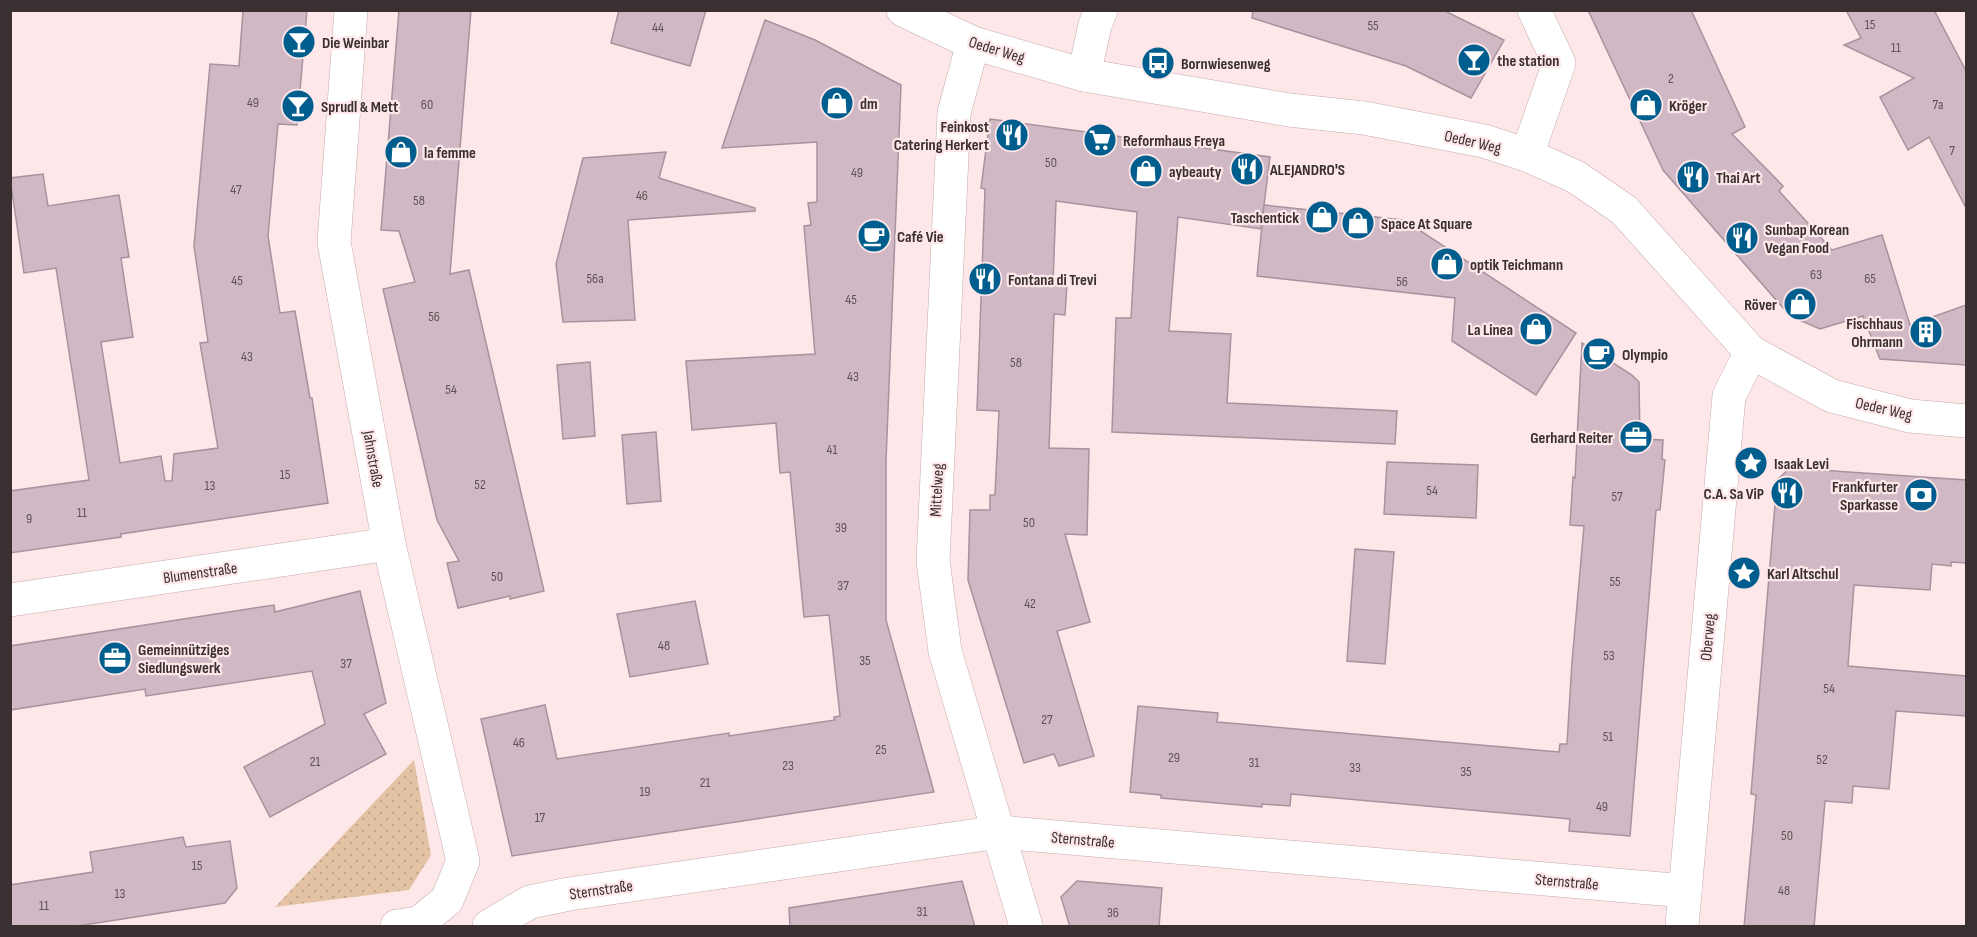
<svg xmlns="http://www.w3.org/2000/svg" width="1977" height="937" viewBox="0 0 1977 937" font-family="'Sofia Sans Condensed',sans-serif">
<defs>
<pattern id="grass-dots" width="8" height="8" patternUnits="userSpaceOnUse" patternTransform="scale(1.5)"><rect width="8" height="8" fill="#e4c3a4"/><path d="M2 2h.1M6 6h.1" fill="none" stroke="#c4a88e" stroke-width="1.8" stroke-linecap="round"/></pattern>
</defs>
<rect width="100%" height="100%" fill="#fde7e9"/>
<path fill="url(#grass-dots)" d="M414 760 431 855 409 890 275 907Z"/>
<g fill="#d0b9c5" stroke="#a8929d" stroke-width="1.5">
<path d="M243 10H307L297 125 278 124 268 236 280 313 295 311 310 398H312L328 503 121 534V537L10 553V491L89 480 56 268 24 273 10 178 43 174 48 206 119 195 129 257 121 258 133 337 101 342 120 463 161 456 165 481H172L174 454 218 448 200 343 208 342 194 246 210 64 239 66Z"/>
<path d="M399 10H471L450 274 469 270 544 591 510 599V596L458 608 447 563 459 561 437 520 383 289 415 282 399 231 381 230Z"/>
<path d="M619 10H706L690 66 611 43Z"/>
<path d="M1253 10H1443L1504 40 1471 98 1406 66 1252 18Z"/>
<path d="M1588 10H1691L1745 127 1732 134 1783 186 1779 191 1832 250 1882 235 1910 325 1966 305V365L1880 359 1863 316 1820 329 1790 316 1663 170Z"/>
<path d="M1846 10H1934L1966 71V208L1929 137 1908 150 1880 97 1914 78 1844 45 1861 38Z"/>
<path d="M765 20 815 40 901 85 886 461V620L934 792 512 856 481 719 545 705 557 759 729 733V736L835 720 834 717 840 716 829 615 804 617 790 472 780 473 776 423 692 430 686 361 815 354 804 226 811 225 808 203 817 202V142L722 148Z"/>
<path d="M990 119 1270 157 1261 229 1178 217 1169 331 1231 334 1227 403 1397 411 1395 444 1112 432 1116 318H1131L1137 212 1056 201 1053 283H1067L1065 315 1054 314 1049 448 1089 449 1087 535 1065 534 1090 622 1057 631 1094 756 1059 766 1054 754 1024 763 968 580 970 510H990V495H995L999 411 977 410 985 189 981 188Z"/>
<path d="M666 152 659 178 755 208V211L628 220 635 320 563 322 556 264 583 158Z"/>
<path d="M1264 205 1404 220 1576 333 1536 395 1452 341 1455 298 1257 276Z"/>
<path d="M1582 343 1632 375 1639 382 1640 439 1663 440 1662 459 1665 460 1660 510H1656L1630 836 1569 831 1570 819 1415 805 1291 794 1290 806 1262 804V807L1161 798V795L1130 792 1138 706 1218 713 1217 722 1559 752 1560 744H1567L1572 662 1584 526 1570 525 1573 477 1575 478Z"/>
<path d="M590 362 595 436 563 439 557 365Z"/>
<path d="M656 432 661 501 627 504 622 435Z"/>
<path d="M1387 462 1478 465 1476 518 1384 514Z"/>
<path d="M1790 468 1966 480V563L1951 562V566L1932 564 1930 590 1854 585 1848 666 1966 676V716L1896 711 1889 789 1853 786 1852 803 1825 801 1814 927H1744L1756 795 1751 794 1777 480Z"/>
<path d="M1355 549 1394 552 1385 664 1347 661Z"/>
<path d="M360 591 386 703 364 714 386 754 270 817 244 767 325 724 312 671 146 696 145 689 10 710V646L274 605 275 612Z"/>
<path d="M695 601 708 664 630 677 617 614Z"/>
<path d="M183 837 186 847 230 841 237 888 225 903 71 927H10V885L93 872 90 852Z"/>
<path d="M962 881 975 927H790L789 908Z"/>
<path d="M1077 881 1162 888 1159 927H1070L1061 897Z"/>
</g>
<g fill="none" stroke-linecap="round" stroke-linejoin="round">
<defs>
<g id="street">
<path d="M351 10 334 242 389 544 463 861 447 900 419 923 397 926"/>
<path d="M903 10 973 43 1084 75 1289 110 1364 118 1484 141 1527 155 1576 177 1624 210 1751 352 1832 396 1910 416 1966 421"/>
<path d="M973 43 954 113 933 561 945 651 1026 926"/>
<path d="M1084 75 1095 25 1101 10"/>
<path d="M1527 155 1559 63 1534 10"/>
<path d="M10 600 389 544"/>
<path d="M489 926 530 902 569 894 999 832 1685 891"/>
<path d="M1682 926 1729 396 1751 352"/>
</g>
</defs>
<use href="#street" stroke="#c5abad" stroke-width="34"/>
<use href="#street" stroke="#fff" stroke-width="33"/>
</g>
<defs>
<symbol id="bar-disc" viewBox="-11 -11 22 22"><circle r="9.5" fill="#005e8e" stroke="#fde7e9"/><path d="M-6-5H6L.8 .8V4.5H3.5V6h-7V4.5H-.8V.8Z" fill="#fff"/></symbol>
<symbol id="bus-disc" viewBox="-11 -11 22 22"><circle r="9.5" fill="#005e8e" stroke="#fde7e9"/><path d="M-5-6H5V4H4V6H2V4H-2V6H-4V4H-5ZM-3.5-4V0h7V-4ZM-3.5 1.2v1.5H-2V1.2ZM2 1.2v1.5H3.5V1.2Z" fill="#fff"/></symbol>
<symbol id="shop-disc" viewBox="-11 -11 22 22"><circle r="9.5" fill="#005e8e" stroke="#fde7e9"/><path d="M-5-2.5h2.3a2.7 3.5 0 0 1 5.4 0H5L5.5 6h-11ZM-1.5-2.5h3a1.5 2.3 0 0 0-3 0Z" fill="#fff"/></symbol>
<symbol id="restaurant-disc" viewBox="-11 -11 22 22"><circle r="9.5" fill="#005e8e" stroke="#fde7e9"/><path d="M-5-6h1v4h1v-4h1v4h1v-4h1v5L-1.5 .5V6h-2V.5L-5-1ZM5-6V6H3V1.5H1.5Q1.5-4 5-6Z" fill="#fff"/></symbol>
<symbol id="supermarket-disc" viewBox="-11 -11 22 22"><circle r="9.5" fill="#005e8e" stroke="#fde7e9"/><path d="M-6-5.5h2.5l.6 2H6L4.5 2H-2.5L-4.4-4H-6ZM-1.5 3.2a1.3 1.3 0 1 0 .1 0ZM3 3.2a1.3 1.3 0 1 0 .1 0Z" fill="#fff"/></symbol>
<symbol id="cafe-disc" viewBox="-11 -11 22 22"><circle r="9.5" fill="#005e8e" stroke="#fde7e9"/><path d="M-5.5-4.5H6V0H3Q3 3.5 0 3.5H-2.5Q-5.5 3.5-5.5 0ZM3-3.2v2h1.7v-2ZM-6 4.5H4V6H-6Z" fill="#fff"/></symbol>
<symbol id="building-disc" viewBox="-11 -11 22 22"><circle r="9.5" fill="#005e8e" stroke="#fde7e9"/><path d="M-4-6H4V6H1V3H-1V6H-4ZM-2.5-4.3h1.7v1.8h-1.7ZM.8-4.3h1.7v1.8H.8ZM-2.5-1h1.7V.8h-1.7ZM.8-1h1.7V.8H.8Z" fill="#fff"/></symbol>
<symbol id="office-disc" viewBox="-11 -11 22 22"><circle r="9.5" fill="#005e8e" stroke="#fde7e9"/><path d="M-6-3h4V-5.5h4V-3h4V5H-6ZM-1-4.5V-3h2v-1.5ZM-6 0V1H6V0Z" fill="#fff"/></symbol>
<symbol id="sight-disc" viewBox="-11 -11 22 22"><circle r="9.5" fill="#005e8e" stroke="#fde7e9"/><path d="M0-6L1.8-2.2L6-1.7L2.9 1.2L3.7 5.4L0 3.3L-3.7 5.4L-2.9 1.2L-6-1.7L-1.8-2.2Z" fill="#fff"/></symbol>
<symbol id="bank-disc" viewBox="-11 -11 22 22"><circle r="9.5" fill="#005e8e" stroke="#fde7e9"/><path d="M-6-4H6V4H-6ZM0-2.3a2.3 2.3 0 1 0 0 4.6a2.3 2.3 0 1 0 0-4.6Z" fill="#fff"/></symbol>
</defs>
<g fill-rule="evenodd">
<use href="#bar-disc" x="280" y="23" width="38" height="38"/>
<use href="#bar-disc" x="1455" y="41" width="38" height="38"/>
<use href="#bus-disc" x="1139" y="44" width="38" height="38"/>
<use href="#shop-disc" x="818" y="84" width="38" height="38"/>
<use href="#shop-disc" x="1627" y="86" width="38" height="38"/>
<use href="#bar-disc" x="279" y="87" width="38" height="38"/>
<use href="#restaurant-disc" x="993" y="116" width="38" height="38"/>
<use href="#supermarket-disc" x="1081" y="121" width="38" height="38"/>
<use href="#shop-disc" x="382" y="133" width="38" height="38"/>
<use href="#restaurant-disc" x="1228" y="150" width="38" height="38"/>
<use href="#shop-disc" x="1127" y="152" width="38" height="38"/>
<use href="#restaurant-disc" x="1674" y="158" width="38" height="38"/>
<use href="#shop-disc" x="1303" y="198" width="38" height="38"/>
<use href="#shop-disc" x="1339" y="204" width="38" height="38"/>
<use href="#cafe-disc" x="855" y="217" width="38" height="38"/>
<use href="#restaurant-disc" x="1723" y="219" width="38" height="38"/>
<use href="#shop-disc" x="1428" y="245" width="38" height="38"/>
<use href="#restaurant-disc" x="966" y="260" width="38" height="38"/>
<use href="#shop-disc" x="1781" y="285" width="38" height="38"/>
<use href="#shop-disc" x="1517" y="310" width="38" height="38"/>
<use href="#building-disc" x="1907" y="313" width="38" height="38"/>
<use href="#cafe-disc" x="1580" y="335" width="38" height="38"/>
<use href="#office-disc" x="1617" y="418" width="38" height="38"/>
<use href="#sight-disc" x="1732" y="444" width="38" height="38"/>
<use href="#restaurant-disc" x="1768" y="474" width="38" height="38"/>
<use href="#bank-disc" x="1902" y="476" width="38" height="38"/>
<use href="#sight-disc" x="1725" y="554" width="38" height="38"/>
<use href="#office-disc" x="96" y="639" width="38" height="38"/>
</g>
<g text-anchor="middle" stroke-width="4.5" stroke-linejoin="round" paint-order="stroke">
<g font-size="14" fill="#605256">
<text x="1870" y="29">15</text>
<text x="1373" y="30">55</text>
<text x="658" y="32">44</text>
<text x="1896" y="52">11</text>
<text x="1671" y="83">2</text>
<text x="253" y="107">49</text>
<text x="427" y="109">60</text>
<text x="1938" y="109">7a</text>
<text x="1952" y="155">7</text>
<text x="1051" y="167">50</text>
<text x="857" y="177">49</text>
<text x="236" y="194">47</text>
<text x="642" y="200">46</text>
<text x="419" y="205">58</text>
<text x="1816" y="279">63</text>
<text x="595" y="283">56a</text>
<text x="1870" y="283">65</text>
<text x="237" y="285">45</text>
<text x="1402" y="286">56</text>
<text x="851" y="304">45</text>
<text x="434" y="321">56</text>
<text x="247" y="361">43</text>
<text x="1016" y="367">58</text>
<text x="853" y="381">43</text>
<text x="451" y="394">54</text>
<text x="832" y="454">41</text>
<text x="285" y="479">15</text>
<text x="480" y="489">52</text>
<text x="210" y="490">13</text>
<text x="1432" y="495">54</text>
<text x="1617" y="501">57</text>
<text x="82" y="517">11</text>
<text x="29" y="523">9</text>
<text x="1029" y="527">50</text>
<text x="841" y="532">39</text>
<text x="497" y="581">50</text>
<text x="1615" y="586">55</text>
<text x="843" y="590">37</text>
<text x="1030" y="608">42</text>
<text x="664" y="650">48</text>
<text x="1609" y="660">53</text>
<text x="865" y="665">35</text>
<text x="346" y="668">37</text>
<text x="1829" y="693">54</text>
<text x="1047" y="724">27</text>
<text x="1608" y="741">51</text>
<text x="519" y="747">46</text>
<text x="881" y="754">25</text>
<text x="1174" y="762">29</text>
<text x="1822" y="764">52</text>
<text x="315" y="766">21</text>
<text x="1254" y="767">31</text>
<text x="788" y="770">23</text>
<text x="1355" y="772">33</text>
<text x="1466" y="776">35</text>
<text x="705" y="787">21</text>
<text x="645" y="796">19</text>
<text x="1602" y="811">49</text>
<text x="540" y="822">17</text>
<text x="1787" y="840">50</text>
<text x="197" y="870">15</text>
<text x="1784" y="895">48</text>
<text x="120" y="898">13</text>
<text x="44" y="910">11</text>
<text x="922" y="916">31</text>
<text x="1113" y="917">36</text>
</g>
<g font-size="16" font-weight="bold" fill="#3a3031" stroke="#fde7e9" text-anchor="start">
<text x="322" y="48">Die Weinbar</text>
<text x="1497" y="66">the station</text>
<text x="1181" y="69">Bornwiesenweg</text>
<text x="860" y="109">dm</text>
<text x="1669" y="111">Kröger</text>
<text x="321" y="112">Sprudl &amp; Mett</text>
<text x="989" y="132" text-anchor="end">Feinkost<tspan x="989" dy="18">Catering Herkert</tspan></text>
<text x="1123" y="146">Reformhaus Freya</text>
<text x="424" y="158">la femme</text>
<text x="1270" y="175">ALEJANDRO'S</text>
<text x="1169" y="177">aybeauty</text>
<text x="1716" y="183">Thai Art</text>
<text x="1299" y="223" text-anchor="end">Taschentick</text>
<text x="1381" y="229">Space At Square</text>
<text x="1765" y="235">Sunbap Korean<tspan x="1765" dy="18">Vegan Food</tspan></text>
<text x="897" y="242">Café Vie</text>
<text x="1470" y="270">optik Teichmann</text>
<text x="1008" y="285">Fontana di Trevi</text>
<text x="1777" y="310" text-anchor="end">Röver</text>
<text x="1903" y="329" text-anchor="end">Fischhaus<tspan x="1903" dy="18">Ohrmann</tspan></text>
<text x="1513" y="335" text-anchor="end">La Linea</text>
<text x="1622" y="360">Olympio</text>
<text x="1613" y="443" text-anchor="end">Gerhard Reiter</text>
<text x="1774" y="469">Isaak Levi</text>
<text x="1898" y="492" text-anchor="end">Frankfurter<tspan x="1898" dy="18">Sparkasse</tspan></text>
<text x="1764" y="499" text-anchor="end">C.A. Sa ViP</text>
<text x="1767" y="579">Karl Altschul</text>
<text x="138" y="655">Gemeinnütziges<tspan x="138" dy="18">Siedlungswerk</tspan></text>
</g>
<g font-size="16" fill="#3a3031" stroke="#fde7e9">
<text transform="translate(997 49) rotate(17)" y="6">Oeder Weg</text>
<text transform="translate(1473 141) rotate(13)" y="6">Oeder Weg</text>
<text transform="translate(1884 408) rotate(13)" y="6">Oeder Weg</text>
<text transform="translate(374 459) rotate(80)" y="6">Jahnstraße</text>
<text transform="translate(936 490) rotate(-87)" y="6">Mittelweg</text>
<text transform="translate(200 572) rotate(-8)" y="6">Blumenstraße</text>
<text transform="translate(1707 637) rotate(-85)" y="6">Oberweg</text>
<text transform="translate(1083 839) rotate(5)" y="6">Sternstraße</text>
<text transform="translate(1567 881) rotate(5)" y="6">Sternstraße</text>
<text transform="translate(601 889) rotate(-8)" y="6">Sternstraße</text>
</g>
</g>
<rect width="1977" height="937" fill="none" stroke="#3a3031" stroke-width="24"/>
</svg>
